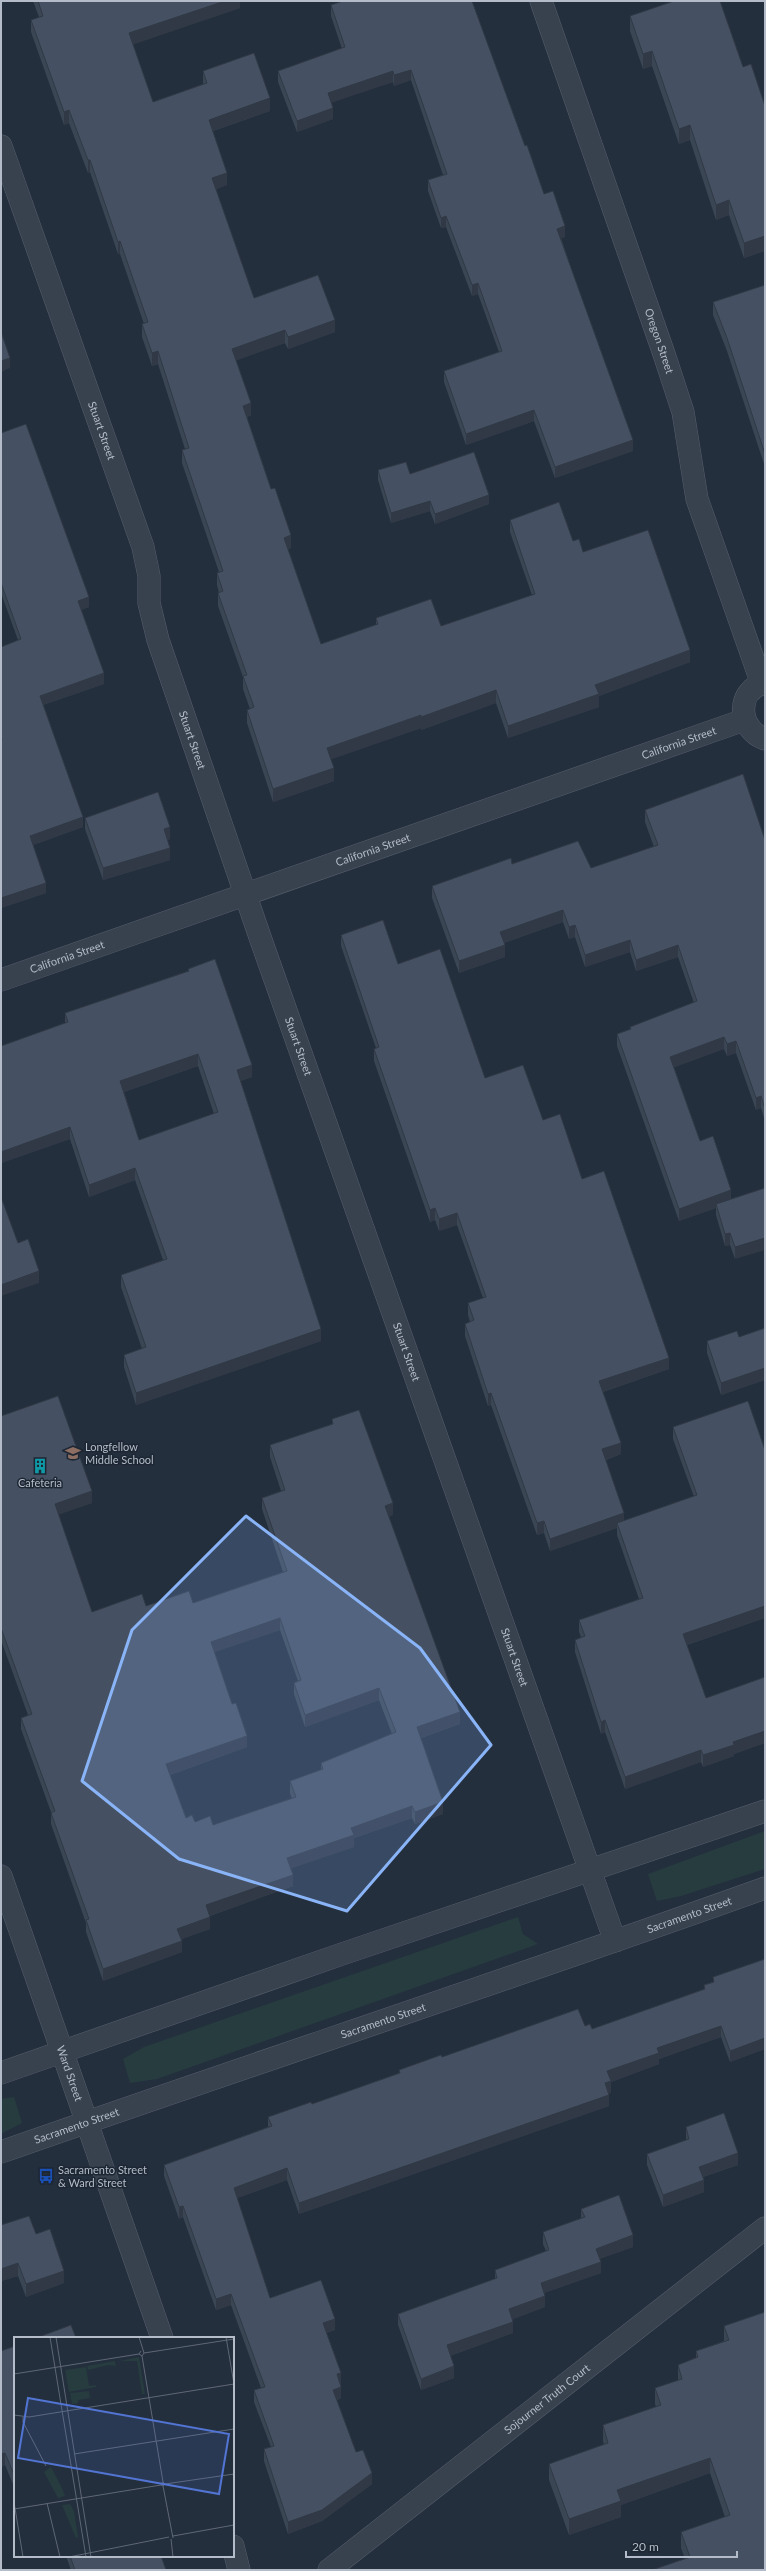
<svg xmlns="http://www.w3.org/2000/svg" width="766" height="2571" viewBox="0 0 766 2571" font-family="Lato,sans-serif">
<rect width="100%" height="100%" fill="#242f3e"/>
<g fill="#263c3f">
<path d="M765 1831V1869L681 1896 657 1901 648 1874Z"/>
<path d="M518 1917 523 1934 538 1944 157 2079 130 2083 123 2059 144 2047Z"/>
<path d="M14 2097 22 2123 1 2134V2099Z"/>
</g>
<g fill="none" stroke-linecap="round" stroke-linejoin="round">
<defs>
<g id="minor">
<path id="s1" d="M541 1 664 354 683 412 697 499 762 684"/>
<path id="s2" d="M1 146 143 547 149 576V603L158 640 261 940 615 1941"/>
<path d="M765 683C735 690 738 730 765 739"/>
<path id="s3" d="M1 980 744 720"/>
<path id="s4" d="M1 1876 162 2338"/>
<path d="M233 2546 239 2570"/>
<path id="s5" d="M329 2570 765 2228"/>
</g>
<g id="tertiary">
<path d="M1 2073 342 1954 765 1811"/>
<path id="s6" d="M1 2152C255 2063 511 1979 765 1888"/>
</g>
</defs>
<use href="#minor" stroke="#565f6c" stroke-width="23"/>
<use href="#tertiary" stroke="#565f6c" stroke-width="23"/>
<use href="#minor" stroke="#38414e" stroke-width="22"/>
<use href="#tertiary" stroke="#38414e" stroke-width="22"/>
</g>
<g fill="#3b4654" fill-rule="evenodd">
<path d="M33 1H240V8L133 44 153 102 203 84V71L270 111 213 131 227 185 216 189 254 298 335 332 288 349 285 343 236 360 251 415 247 417 291 548 288 549 321 644 376 625V618L441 626 532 595 510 532V520L573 541 690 662 599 696V707L508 738 496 703 421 730V728L331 759 334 781 273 802 247 723V710L250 709 243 689V677L218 606V593H219L217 585V573L219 572 182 463V450L185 449 158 364 152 366 142 337V324H144L120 254H118L90 172 88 173 69 123 64 125 31 32V20L39 17Z"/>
<path d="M331 5 525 146 544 194 565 237 561 238 633 451 555 478 534 421 466 445 444 382V371L499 352 478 294 472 296 446 227 441 228 428 191V180L443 175 411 80 394 86 393 82 331 102 333 119 297 132 278 82V71L342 49 331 16Z"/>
<path d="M630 16 743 67 765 106V251L744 258 729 215 716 220 690 140 679 144 652 66 643 69 630 31Z"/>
<path d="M765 285V467L727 351 713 315V302Z"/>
<path d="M1 433 89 607 81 610 104 684 43 705 83 827 33 845 46 893 1 908V647L18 640 1 593Z"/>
<path d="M378 470 410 474 489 504 435 524 430 511 391 523 378 480Z"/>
<path d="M645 810 765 840V1121L761 1108 756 1110 736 1053 727 1056 724 1049 674 1067 700 1141 731 1199 765 1188 735 1259 730 1245 725 1246 716 1215V1208L679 1221 617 1046V1034L630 1030V1027L694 1003 678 957 636 971 630 952 585 967 575 937 569 939 563 922 504 943 505 957 459 973 432 898V886L512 864 591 868 654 847 645 822Z"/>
<path d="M85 818 170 839 167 840 170 860 103 880 85 829Z"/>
<path d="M341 935 398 964 485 1078 543 1120 582 1179 669 1369 603 1392 621 1454 606 1460 624 1521 694 1497 673 1439V1427L765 1450V1618L687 1645 706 1698 765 1677V1743L734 1754V1756L703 1767 701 1762 625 1789 605 1732 601 1734 575 1652V1640L581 1637 579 1632V1620L639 1599 617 1535V1528L550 1551 544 1533 537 1535 491 1405 488 1406 465 1336V1324L470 1322 468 1315V1303L483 1298 457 1225 439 1231 435 1220 430 1222 374 1061V1049L376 1048 341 946Z"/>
<path d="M188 969 252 1077 240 1081 321 1341 136 1405 124 1367V1355L142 1349 121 1287V1275L163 1260 135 1180 89 1197 70 1139 1 1163V1046L65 1023V1013L188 971ZM198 1066 214 1114 139 1140 124 1092Z"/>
<path d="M765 1328V1380L721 1395 707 1353V1341L739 1337Z"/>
<path d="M1 1416 92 1503 58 1514 92 1612 193 1603 283 1572 262 1509V1498L281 1491 270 1457V1445L332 1424V1419L393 1515 389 1516 460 1724 421 1738 443 1814 415 1824 412 1818 354 1838V1847L290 1868 293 1886 210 1916V1929L181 1939 182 1952 103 1981 86 1932V1923L51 1824V1812L21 1729V1718L28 1715 1 1640ZM280 1630 298 1681 294 1683V1694L305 1727 379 1700 392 1734 321 1763V1770L290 1781V1793L292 1799 213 1825 195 1822 186 1818 170 1775 247 1747 214 1652Z"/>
<path d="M765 1959V2049L730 2062 721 2037 659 2059V2064L611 2082V2093H609V2106L299 2214 287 2180 237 2198 270 2298 335 2330 326 2333 341 2384 340 2385 341 2398 337 2400 356 2452 372 2484 322 2521 288 2534 264 2461V2449L271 2447 254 2402V2390L261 2388 231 2305 216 2310 183 2217 179 2219 164 2176V2165L268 2127V2117L312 2104 399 2073V2070L442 2057 585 2026 592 2029 704 1989V1985L713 1982V1977Z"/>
<path d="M686 2127 738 2165 703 2177 704 2192 663 2207 647 2165V2154L686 2140Z"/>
<path d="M581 2209 633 2247 599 2259 601 2273 544 2293 545 2307 512 2319 513 2333 450 2356 454 2378 421 2390 398 2325V2314L495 2279V2270L546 2251 543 2244V2232L581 2218Z"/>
<path d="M36 2234 64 2283 26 2297 18 2276 1 2281Z"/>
<path d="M765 2312V2570L685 2559 681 2548V2532L725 2517 710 2473 621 2505V2517L569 2535 549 2480V2464L604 2445 603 2441V2425L656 2407 655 2404V2388L678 2380V2365L696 2358V2351L724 2341V2326Z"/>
<path d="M15 2346V2489L5 2465 1 2467Z"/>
<path d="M66 2556H161L166 2570H71Z"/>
</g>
<g fill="#303945">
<path d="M225 1H240V8L129 46V33Z"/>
<path d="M652 51V66L643 69V54Z"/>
<path d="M411 70V80L394 86V75Z"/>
<path d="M393 71V82L328 104V93Z"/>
<path d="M270 98V111L209 132V120Z"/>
<path d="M333 108V119L297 132V121Z"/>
<path d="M69 110V123L64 125V112Z"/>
<path d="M690 125V140L679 144V129Z"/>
<path d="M88 160H90V172L88 173Z"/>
<path d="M227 173V185L212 191V178Z"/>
<path d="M729 200V215L716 220V205Z"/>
<path d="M446 216V227L441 228V218Z"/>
<path d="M565 226V237L557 240V229Z"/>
<path d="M765 236V251L744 258V243Z"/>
<path d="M120 241V254H118V242Z"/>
<path d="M478 283V294L472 296V285Z"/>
<path d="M335 320V332L288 349V337Z"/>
<path d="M285 330V343L232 362V349Z"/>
<path d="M158 351V364L152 366V353Z"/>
<path d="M10 358V368L1 372V361Z"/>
<path d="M251 403V415L243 418V406Z"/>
<path d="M534 410V421L466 445V434Z"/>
<path d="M633 440V451L555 478V467Z"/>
<path d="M489 495V504L435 524V514Z"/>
<path d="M430 501V511L391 523V513Z"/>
<path d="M291 535V548L284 550V538Z"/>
<path d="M89 597V607L78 611V601Z"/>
<path d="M690 650V662L599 696V707L508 738V726L595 685Z"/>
<path d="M104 673V684L40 706V696Z"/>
<path d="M496 690V703L421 730V717Z"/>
<path d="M421 715V728L327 761V748Z"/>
<path d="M334 768V781L273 802V789Z"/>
<path d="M83 817V827L30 846V836Z"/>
<path d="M170 827V839L164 841V829Z"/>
<path d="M170 848V860L103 880V868Z"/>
<path d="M46 883V893L1 908V898Z"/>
<path d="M563 910V922L500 944V932Z"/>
<path d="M575 925V937L569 939V927Z"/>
<path d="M630 940V952L585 967V955Z"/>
<path d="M505 945V957L459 973V961Z"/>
<path d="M678 945V957L636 971V960Z"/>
<path d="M724 1037V1049L670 1069V1057Z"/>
<path d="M736 1041V1053L727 1056V1044Z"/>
<path d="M198 1054V1066L120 1093V1081Z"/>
<path d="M252 1065V1077L237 1082V1070Z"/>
<path d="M761 1096V1108L756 1110V1098Z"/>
<path d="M70 1127V1139L1 1163V1152Z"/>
<path d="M135 1168V1180L89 1197V1185Z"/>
<path d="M731 1190V1202L716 1204V1208L679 1221V1209Z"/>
<path d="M435 1208V1220L430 1222V1210Z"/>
<path d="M457 1213V1225L439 1231V1219Z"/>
<path d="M730 1233V1245L725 1246V1234Z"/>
<path d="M765 1238V1250L735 1259V1247Z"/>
<path d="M39 1271V1283L1 1296V1285Z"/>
<path d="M321 1329V1341L136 1405V1393Z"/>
<path d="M669 1358V1369L599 1393V1381Z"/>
<path d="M765 1368V1380L721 1395V1383Z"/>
<path d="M491 1393V1405L488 1406V1394Z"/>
<path d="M621 1443V1454L602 1461V1449Z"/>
<path d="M92 1491V1503L55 1516V1504Z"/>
<path d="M393 1503V1515L385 1518V1506Z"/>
<path d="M624 1513V1525L617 1523V1528L550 1551V1539Z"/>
<path d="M544 1521V1533L537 1535V1523Z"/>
<path d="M765 1606V1618L683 1646V1634Z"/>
<path d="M280 1618V1630L211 1653V1642Z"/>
<path d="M379 1688V1700L305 1727V1715Z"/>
<path d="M460 1712V1724L417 1739V1727Z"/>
<path d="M605 1720V1732L601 1734V1722Z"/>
<path d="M765 1731V1743L734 1754V1756L703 1767V1755L733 1742Z"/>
<path d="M247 1736V1747L166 1776V1764Z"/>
<path d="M701 1750V1762L625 1789V1777Z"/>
<path d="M443 1802V1814L415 1824V1812Z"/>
<path d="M412 1806V1818L354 1838V1847L287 1870V1858L351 1828Z"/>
<path d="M293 1875V1886L206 1917V1905Z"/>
<path d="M210 1917V1929L177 1941V1929Z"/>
<path d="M182 1941V1952L103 1981V1969Z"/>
<path d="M721 2026V2037L659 2059V2064L611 2082V2093L605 2095V2083L607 2071 657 2048Z"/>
<path d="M765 2038V2049L730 2062V2051Z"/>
<path d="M609 2095V2106L299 2214V2203Z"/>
<path d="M738 2153V2165L699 2178V2167Z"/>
<path d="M287 2168V2180L234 2199V2188Z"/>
<path d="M704 2180V2192L663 2207V2195Z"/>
<path d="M183 2206V2217L179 2219V2207Z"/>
<path d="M633 2235V2247L596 2260V2249Z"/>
<path d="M601 2262V2273L541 2294V2283Z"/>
<path d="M18 2263V2276L1 2281V2269Z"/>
<path d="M64 2271V2283L26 2297V2284Z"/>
<path d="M231 2294V2305L216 2310V2299Z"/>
<path d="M545 2296V2307L509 2321V2309Z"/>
<path d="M335 2319V2330L323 2334V2323Z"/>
<path d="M513 2322V2333L447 2357V2345Z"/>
<path d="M454 2366V2378L421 2390V2379Z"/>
<path d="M341 2373V2384L337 2386V2374Z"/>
<path d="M341 2387V2398L333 2401V2390Z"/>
<path d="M5 2453V2465L1 2467V2454Z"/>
<path d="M710 2458V2473L621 2505V2517L569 2535V2519L617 2490Z"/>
<path d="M372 2473V2484L322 2521 288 2534V2522Z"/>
</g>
<g fill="#455162" stroke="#303945" fill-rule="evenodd">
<path d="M38 1H225L129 33 153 102 207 83 203 71 254 53 270 98 209 120 227 173 212 178 254 298 318 275 335 320 288 337 285 330 232 349 251 403 243 406 271 489 275 488 291 535 284 538 321 644 378 624 376 618 431 599 441 626 535 594 510 520 559 502 573 541 579 539 583 552 648 530 690 650 595 685 599 694 508 726 496 690 421 717V715L327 748 334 768 273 789 247 710 254 707 243 676 247 675 218 593 223 591 217 573 223 571 182 450 189 448 158 351 152 353 142 324 148 322 120 241 118 242 90 160H88L69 110 64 112 31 20 43 16Z"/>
<path d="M343 1H472L525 146 527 145 544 194 553 191 565 226 557 229 633 440 555 467 534 410 466 434 444 371 502 351 478 283 472 285 446 216 441 218 428 180 447 174 411 70 394 75 393 71 328 93 333 108 297 121 278 71 345 47 331 5Z"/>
<path d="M674 1H720L743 67 751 64 765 106V236L744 243 729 200 716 205 690 125 679 129 652 51 643 54 630 16Z"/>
<path d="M765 285V454L727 338 713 302Z"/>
<path d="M1 332 10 358 1 361Z"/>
<path d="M26 424 89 597 78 601 104 673 40 696 83 817 30 836 46 883 1 898V741L2 740 1 736V647L21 639 1 583V433Z"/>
<path d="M474 452 489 495 435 514 430 501 391 513 378 470 406 462 410 474Z"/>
<path d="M743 774 765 840V1109L761 1096 756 1098 736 1041 727 1044 724 1037 670 1057 700 1141 713 1136 731 1190 679 1209 617 1034 631 1029 630 1027 697 1001 678 945 636 960 630 940 585 955 575 925 569 927 563 910 500 932 505 945 459 961 432 886 511 858 512 864 578 841 591 868 658 845 645 810Z"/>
<path d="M158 792 170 827 164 829 170 848 103 868 85 818Z"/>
<path d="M383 920 398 964 440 949 485 1078 523 1065 543 1120 560 1114 582 1179 604 1171 669 1358 599 1381 621 1443 602 1449 624 1513 550 1539 544 1521 537 1523 491 1393 488 1394 465 1324 474 1320 468 1303 486 1297 457 1213 439 1219 435 1208 430 1210 374 1049 379 1047 341 935Z"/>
<path d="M215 959 252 1065 237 1070 321 1329 136 1393 124 1355 146 1347 121 1275 167 1259 135 1168 89 1185 70 1127 1 1152V1046L68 1022 65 1013 189 971 188 969ZM198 1054 218 1112 139 1140 120 1081Z"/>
<path d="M765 1188V1238L735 1247 730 1233 725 1234 716 1204Z"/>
<path d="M1 1197 18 1243 28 1239 39 1271 1 1285Z"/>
<path d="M765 1328V1368L721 1383 707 1341 737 1331 739 1337Z"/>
<path d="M58 1396 92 1491 55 1504 92 1612 142 1594 146 1606 189 1591 193 1603 287 1571 262 1498 285 1490 270 1445 333 1424 332 1419 359 1410 393 1503 385 1506 460 1712 417 1727 443 1802 415 1812 412 1806 351 1828 354 1835 287 1858 293 1875 206 1905 210 1917 177 1929 182 1941 103 1969 86 1920 89 1919 51 1813 55 1811 21 1718 32 1714 1 1628V1416ZM280 1618 301 1680 294 1683 305 1715 379 1688 396 1732 321 1763 323 1769 290 1781 296 1797 213 1825 210 1816 195 1822 192 1815 186 1818 166 1764 247 1736 236 1703 232 1704 211 1642Z"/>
<path d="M748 1401 765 1450V1606L683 1634 706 1698 765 1677V1731L733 1742 734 1745 703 1755 701 1750 625 1777 605 1720 601 1722 575 1640 585 1636 579 1620 643 1598 617 1523 697 1495 673 1427Z"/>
<path d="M765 1959V2038L730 2051 721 2026 657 2048 659 2053 607 2071 611 2081 605 2083 609 2095 299 2203 287 2168 234 2188 270 2298 321 2280 335 2319 323 2323 341 2373 337 2374 341 2387 333 2390 356 2452 363 2450 372 2473 322 2510 288 2522 264 2449 274 2446 254 2390 265 2387 231 2294 216 2299 183 2206 179 2207 164 2165 272 2126 268 2117 311 2102 312 2104 400 2073 399 2070 441 2055 442 2057 578 2009 585 2026 590 2024 592 2029 705 1989 704 1985 714 1982 713 1977Z"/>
<path d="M724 2113 738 2153 699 2167 704 2180 663 2195 647 2154 689 2139 686 2127Z"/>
<path d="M619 2195 633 2235 596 2249 601 2262 541 2283 545 2296 509 2309 513 2322 447 2345 454 2366 421 2379 398 2314 497 2278 495 2270 549 2250 543 2232 585 2217 581 2209Z"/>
<path d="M29 2216 36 2234 50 2229 64 2271 26 2284 18 2263 1 2269V2225Z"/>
<path d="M765 2312V2570H652L690 2557 681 2532 730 2515 710 2458 617 2490 621 2501 569 2519 549 2464 608 2443 603 2425 661 2405 655 2388 682 2379 678 2365 698 2357 696 2351 729 2340 724 2326Z"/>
<path d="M71 2325 76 2338H36Z"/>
<path d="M15 2346V2477L5 2453 1 2454V2351Z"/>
<path d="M70 2556H161L166 2570H75Z"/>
</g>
<path fill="#8ab4f8" fill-opacity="0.2" stroke="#8ab4f8" stroke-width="3" stroke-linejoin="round" d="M246 1516 420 1648 491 1745 347 1911 179 1859 82 1781 132 1630Z"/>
<defs>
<symbol id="school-bare" viewBox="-9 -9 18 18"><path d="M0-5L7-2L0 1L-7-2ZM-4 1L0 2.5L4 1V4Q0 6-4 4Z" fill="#8d6e63" stroke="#1d2633" stroke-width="2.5" paint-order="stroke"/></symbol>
<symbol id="building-bare" viewBox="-9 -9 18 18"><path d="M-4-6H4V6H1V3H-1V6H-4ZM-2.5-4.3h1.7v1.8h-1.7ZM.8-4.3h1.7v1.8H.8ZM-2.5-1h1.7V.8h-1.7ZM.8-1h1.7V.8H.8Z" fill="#0f9aa8" stroke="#1d2633" stroke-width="2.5" paint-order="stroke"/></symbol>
<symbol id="bus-bare" viewBox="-9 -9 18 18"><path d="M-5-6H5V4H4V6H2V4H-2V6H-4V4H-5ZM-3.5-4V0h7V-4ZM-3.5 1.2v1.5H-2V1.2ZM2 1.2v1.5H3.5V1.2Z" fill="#1a4fb4" stroke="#1d2633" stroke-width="2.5" paint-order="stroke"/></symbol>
</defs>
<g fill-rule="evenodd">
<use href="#school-bare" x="62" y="1442" width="22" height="22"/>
<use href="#building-bare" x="29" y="1455" width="22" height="22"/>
<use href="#bus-bare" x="35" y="2165" width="22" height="22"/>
</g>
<g text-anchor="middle" stroke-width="3" stroke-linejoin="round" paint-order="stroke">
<g font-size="11" fill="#b4bcc9" stroke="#1d2633">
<text dy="4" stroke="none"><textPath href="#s1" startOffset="360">Oregon Street</textPath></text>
<text dy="4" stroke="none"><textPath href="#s2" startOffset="302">Stuart Street</textPath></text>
<text dy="4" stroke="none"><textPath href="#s2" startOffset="626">Stuart Street</textPath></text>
<text dy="4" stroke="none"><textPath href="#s3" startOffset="718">California Street</textPath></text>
<text dy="4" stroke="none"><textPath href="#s3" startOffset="394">California Street</textPath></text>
<text dy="4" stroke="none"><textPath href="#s3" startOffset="70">California Street</textPath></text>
<text dy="4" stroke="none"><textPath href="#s2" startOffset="950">Stuart Street</textPath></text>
<text dy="4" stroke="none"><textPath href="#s2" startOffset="1274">Stuart Street</textPath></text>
<text dy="4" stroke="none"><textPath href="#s2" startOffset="1598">Stuart Street</textPath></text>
<text dy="4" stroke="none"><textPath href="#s6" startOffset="728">Sacramento Street</textPath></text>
<text dy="4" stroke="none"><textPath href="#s6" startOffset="404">Sacramento Street</textPath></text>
<text dy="4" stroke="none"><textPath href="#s4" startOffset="209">Ward Street</textPath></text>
<text dy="4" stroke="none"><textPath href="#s6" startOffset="80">Sacramento Street</textPath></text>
<text dy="4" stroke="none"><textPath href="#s5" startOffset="277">Sojourner Truth Court</textPath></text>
</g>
<g font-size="11" fill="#b4bcc9" stroke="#1d2633" text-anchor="start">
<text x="85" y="1451">Longfellow<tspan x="85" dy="13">Middle School</tspan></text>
<text x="40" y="1487" text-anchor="middle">Cafeteria</text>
<text x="58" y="2174">Sacramento Street<tspan x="58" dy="13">&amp; Ward Street</tspan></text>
</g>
</g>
<g transform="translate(14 2337)">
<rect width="220" height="220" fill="#242f3e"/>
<path d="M125 20 131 57H128L123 24H106ZM101 24 102 31 101 29 94 28 74 33 73 29ZM72 30 75 49 82 48V50L55 55 51 33ZM75 54 76 61 64 63V66L58 67 56 56ZM37 130 47 149 51 159 44 161 30 135ZM56 167 60 174 64 200 62 201 48 168Z" fill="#263c3f"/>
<path fill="none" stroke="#5e6776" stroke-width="1" d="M36 0 72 220M42 0 77 220M125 0 130 16 128 19 125 17 127 14M212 0 220 47M130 16 220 2M128 19 149 145 151 147 149 149 147 148 149 145M0 37 125 17M0 78 15 80 220 47M9 80V85L32 129M60 117 220 92M151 147 220 137M149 149 159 201M0 165 9 220M33 166 46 220M0 172 147 148M159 199 220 188M157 202 159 220M55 220 155 200"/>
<path fill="#5274d3" fill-opacity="0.15" stroke="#5274d3" stroke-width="2" d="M14 61 215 97 205 157 4 121Z"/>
<rect width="220" height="220" fill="none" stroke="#b4bcc9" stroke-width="2"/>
</g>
<rect width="766" height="2571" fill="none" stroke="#b4bcc9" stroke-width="4"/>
<path d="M626 2551v6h111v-6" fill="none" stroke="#b4bcc9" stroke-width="2"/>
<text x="632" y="2551" font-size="12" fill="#b4bcc9" stroke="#1d2633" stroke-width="3" paint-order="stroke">20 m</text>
</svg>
